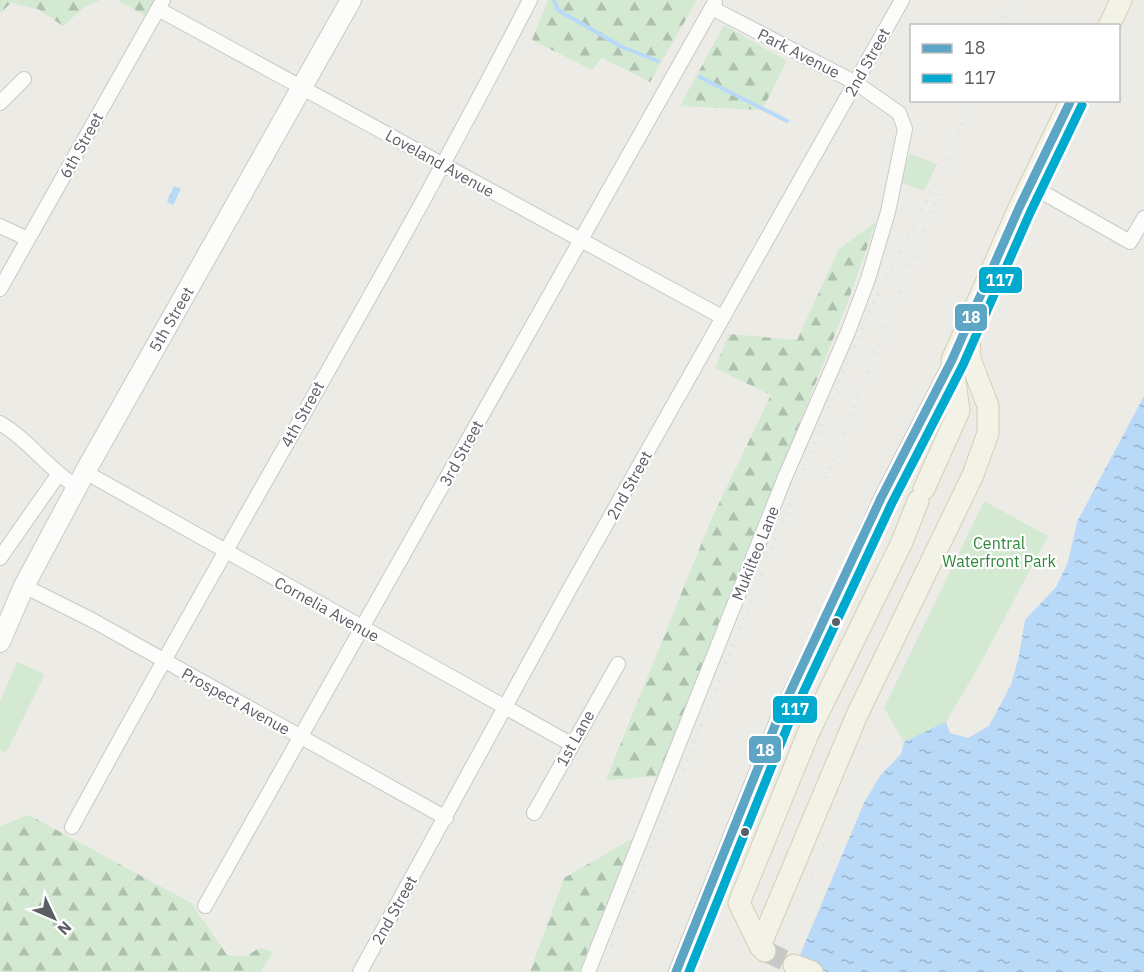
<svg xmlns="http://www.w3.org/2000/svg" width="1144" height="972" viewBox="0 0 1144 972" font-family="'IBM Plex Sans',sans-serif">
<defs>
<pattern id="forest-firs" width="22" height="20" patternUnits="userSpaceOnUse" patternTransform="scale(1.5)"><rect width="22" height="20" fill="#d3e9d2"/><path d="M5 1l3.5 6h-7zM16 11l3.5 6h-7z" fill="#aec0ae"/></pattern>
<pattern id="water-ripples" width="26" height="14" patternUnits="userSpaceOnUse" patternTransform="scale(1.5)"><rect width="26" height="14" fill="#b9d9f8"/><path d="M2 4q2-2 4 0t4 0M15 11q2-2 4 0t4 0" fill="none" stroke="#99b3cc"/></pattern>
</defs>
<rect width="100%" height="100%" fill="#ecebe6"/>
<g fill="url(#forest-firs)">
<path d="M0 0H100L86 6 63 26 38 9 11 3 0 13Z"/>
<path d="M118 0H156L147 17Z"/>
<path d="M548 0H697L650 82 602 58 592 70 532 40Z"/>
<path d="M724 25 787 61 762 110 680 106Z"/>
<path d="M876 222 847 304 659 776 606 780 711 520 771 395 715 368 729 334 797 340 839 249Z"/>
<path d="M29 815 191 903 227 955 245 957 259 948 273 952 260 972H0V826Z"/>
<path d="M633 838 579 972H530L564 878Z"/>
</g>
<g fill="#d3e9d2">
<path d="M910 154 937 164 924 191 899 182Z"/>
<path d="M984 501 1048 536 951 719 904 742 884 708Z"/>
<path d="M17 662 45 674 6 753 0 750V702Z"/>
</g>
<g fill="url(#water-ripples)">
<path d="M174 186 181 189 173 205 167 202Z"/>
<path d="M1144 388V972H773L830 830 835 832 849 797 844 795 863 749 904 742 951 719Z"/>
</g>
<g fill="#ecebe6">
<path d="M1144 385V396L1077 522 1068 562 1056 587 1025 620 1019 656 1011 685 989 726 968 738 950 733 946 722Z"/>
<path d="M904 742 901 754 880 776 864 803 800 955 807 958 806 963 827 972H773L830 830 835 832 849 797 844 795 863 749Z"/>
</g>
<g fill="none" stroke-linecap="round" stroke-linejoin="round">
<g stroke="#b9d9f8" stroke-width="4">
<path d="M554 0 558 10 622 47 658 61"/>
<path d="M700 77 787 121"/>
</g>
<path stroke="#c8c8c6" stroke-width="21" stroke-dasharray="21 10" stroke-linecap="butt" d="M765 951 794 965"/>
<defs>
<g id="minor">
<path d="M158 9 722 317"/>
<path d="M0 103 24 79"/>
<path d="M1028 188 1049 196 1130 242 1144 218"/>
<path d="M0 226 28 239"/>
<path d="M0 289 163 0"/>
<path d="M0 423C29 440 48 469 77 487"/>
<path d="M85 472 571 744"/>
<path d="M0 558 58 475"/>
<path d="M24 586 92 620 446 818"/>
<path d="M534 813 618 664"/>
<path d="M72 827C222 550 386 280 530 0"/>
<path d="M205 906 715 2"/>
<path d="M360 972 569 590 902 0"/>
<path d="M588 972 785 477 848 332 868 279 888 212 905 129 899 113 856 83 712 8"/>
<path d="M676 972 778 718 836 599 881 498 952 360"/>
</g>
<path id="secondary" d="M0 642 24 586 85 472 351 0"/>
<g id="primary">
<path d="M1109 26 1121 0"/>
<path d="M924 489 959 411 952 360 1019 208 1071 100"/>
<path d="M760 946 857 715 973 475 988 433V406L970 359 969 323"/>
<path d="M765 951 760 946 739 903 808 734 902 542 918 501"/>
<path d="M794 965 812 972"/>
</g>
</defs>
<use href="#minor" stroke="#c8c8c7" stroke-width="16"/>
<use href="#secondary" stroke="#c8c9c8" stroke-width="22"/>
<use href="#primary" stroke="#d5ceb3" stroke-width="23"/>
<use href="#minor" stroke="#fcfcfb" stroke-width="14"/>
<use href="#secondary" stroke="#fcfcfb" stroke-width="20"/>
<use href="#primary" stroke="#f3f2e7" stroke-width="21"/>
<g stroke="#e3e3e3" stroke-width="4" stroke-dasharray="1.5 8" stroke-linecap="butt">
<path d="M1002 26 1013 0"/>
<path d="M826 478 941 188"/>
<path d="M601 972 848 361 874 302 941 173 972 100"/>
</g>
<defs>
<path id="bus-1" d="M676 972 778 718 881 498 952 360 1019 208 1071 100"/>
<path id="bus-2" d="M689 972 789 723 892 503 963 365 1030 213 1082 105"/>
</defs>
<use href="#bus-1" stroke="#fff" stroke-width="14"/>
<use href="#bus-2" stroke="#fff" stroke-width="14"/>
<use href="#bus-1" stroke="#5ca5c4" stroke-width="9"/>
<use href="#bus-2" stroke="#00a9ce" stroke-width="9"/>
</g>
<g fill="#5b5f65" stroke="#fff" stroke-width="2">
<circle cx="836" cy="622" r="5"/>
<circle cx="745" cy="832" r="5"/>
</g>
<g text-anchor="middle" stroke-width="4.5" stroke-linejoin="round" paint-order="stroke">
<g font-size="16" fill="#5b5f65" stroke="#fff">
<text transform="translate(799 53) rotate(27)" y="6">Park Avenue</text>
<text transform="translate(867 62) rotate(-61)" y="6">2nd Street</text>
<text transform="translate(81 145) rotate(-61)" y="6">6th Street</text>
<text transform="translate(440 163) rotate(29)" y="6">Loveland Avenue</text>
<text transform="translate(171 319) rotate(-60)" y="6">5th Street</text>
<text transform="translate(302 414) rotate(-61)" y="6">4th Street</text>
<text transform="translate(461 453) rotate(-61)" y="6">3rd Street</text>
<text transform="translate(629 485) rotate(-61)" y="6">2nd Street</text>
<text transform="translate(755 553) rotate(-68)" y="6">Mukilteo Lane</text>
<text transform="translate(327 609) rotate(29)" y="6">Cornelia Avenue</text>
<text transform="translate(236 701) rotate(29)" y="6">Prospect Avenue</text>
<text transform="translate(575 738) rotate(-61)" y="6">1st Lane</text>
<text transform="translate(394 910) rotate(-61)" y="6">2nd Street</text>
</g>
<g font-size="16" fill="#30873b" stroke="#fff">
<text x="999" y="549">Central<tspan x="999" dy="18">Waterfront Park</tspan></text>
</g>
</g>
<g stroke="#fff" stroke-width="2">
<rect x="978" y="266" width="45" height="28" rx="6" fill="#00a9ce"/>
<rect x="954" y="303" width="34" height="29" rx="6" fill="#5ca5c4"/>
<rect x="772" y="695" width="46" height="29" rx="6" fill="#00a9ce"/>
<rect x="748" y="735" width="34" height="29" rx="6" fill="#5ca5c4"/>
</g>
<g font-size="16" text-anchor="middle" font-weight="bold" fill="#fff">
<text x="1000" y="286">117</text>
<text x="971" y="323">18</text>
<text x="795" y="715">117</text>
<text x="765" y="756">18</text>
</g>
<rect x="910" y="24" width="210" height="78" fill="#ffffff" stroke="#bdbfc1" stroke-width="1.5"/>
<rect x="922" y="44" width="30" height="9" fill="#5ca5c4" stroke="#bdbfc1" stroke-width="1.5"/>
<text x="964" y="54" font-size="18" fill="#5b5f65">18</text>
<rect x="922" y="74" width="30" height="9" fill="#00a9ce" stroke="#bdbfc1" stroke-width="1.5"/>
<text x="964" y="84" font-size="18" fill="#5b5f65">117</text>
<g transform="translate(54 918) rotate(134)" stroke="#ffffff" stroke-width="4.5" paint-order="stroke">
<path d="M0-4.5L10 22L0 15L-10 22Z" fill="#5b5f65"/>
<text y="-9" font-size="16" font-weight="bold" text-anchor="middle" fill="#5b5f65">N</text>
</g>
</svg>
